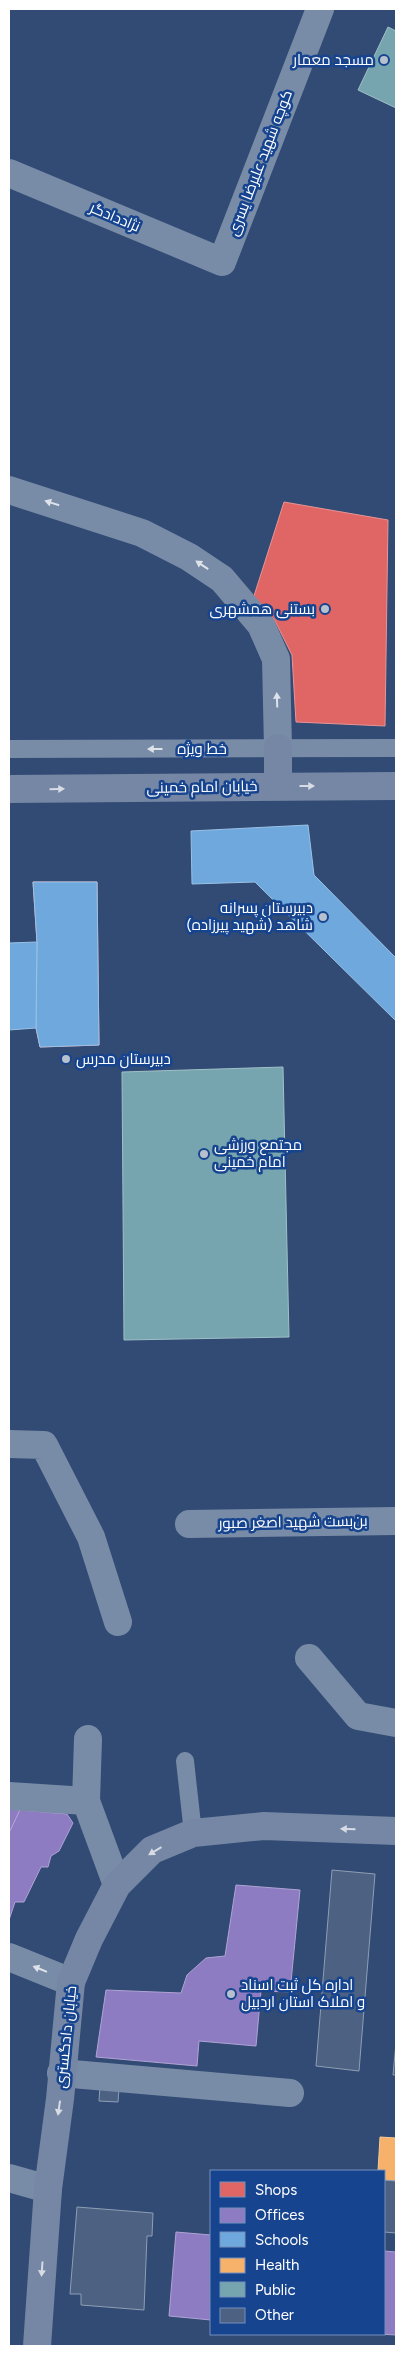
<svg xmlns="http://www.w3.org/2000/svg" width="405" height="2355" viewBox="0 0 405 2355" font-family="Figtree,Cairo,sans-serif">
<rect width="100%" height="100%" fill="#324b74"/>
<g fill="#e06666" stroke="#e99494">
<path d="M284 502 388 520 385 726 296 722 292 655 274 619 253 599Z"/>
<path d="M33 882H97L99 1045 40 1047 36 1028 37 942Z"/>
</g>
<g fill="#8e7cc3" stroke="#b0a3d5">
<path d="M9 1809 20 1810 9 1833Z"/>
<path d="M20 1810 67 1814 73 1823 59 1851 51 1856 48 1867H41L24 1902H15L9 1920V1833Z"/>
<path d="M236 1885 300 1890 290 1992 261 1991 256 2046 199 2041 197 2066 96 2057 106 1990 181 1993 187 1975 206 1958 225 1956Z"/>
<path d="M176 2232 211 2235V2320L169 2316Z"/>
<path d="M384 2251 396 2252V2335L378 2334H384Z"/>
</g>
<g fill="#6fa8dc" stroke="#9ac2e6">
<path d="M308 825 314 875 396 958V1021L255 882 192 884 191 831Z"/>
<path d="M33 882H97L99 1045 40 1047 36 1028 37 942Z"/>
<path d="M37 942 36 1028 9 1030V943Z"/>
</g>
<path fill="#f6b26b" stroke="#f9c997" d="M380 2137 396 2138V2181L384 2180V2171H378Z"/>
<g fill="#76a5af" stroke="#9fc0c7">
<path d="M388 27 396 31V108L358 90Z"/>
<path d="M283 1067 289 1337 124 1340 122 1072Z"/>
</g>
<g fill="#4d6182" stroke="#8e9eb5">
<path d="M332 1870 375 1874 359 2071 316 2066Z"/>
<path d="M396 2043V2075H393Z"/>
<path d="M100 2086 119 2088 118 2102 99 2101Z"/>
<path d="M384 2180 396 2181V2233L384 2232Z"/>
<path d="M77 2207 153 2213 152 2236H147L144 2310 81 2305V2294H70Z"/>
</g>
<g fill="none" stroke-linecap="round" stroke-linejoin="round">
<g stroke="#798ca7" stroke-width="18">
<path d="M9 749 396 748"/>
<path d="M185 1761 193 1833"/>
</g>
<g stroke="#798ca7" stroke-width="28">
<path d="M9 173 222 262 320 9"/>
<path d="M9 490 142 533 189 557 222 579 261 625 276 659 278 748"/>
<path d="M9 1444 44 1445 91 1537 118 1622"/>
<path d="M189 1524 396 1521"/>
<path d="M309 1658 358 1716 396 1723"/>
<path d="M9 1796 86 1801 117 1885"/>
<path d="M86 1801 88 1739"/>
<path d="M9 1957 71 1982"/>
<path d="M61 2073 290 2093"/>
<path d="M9 2178 48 2189"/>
</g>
<g stroke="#7587a4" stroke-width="28">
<path d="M278 786V748"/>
<path d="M9 789 396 786"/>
<path d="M37 2346 48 2189 60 2099 71 1982 89 1939 117 1885 152 1850 193 1833 264 1826 396 1831"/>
</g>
</g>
<defs><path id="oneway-solid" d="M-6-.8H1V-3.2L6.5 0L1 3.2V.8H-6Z" transform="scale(1.25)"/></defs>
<g fill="#dee2e9">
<use href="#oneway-solid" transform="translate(52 503) rotate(-163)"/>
<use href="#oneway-solid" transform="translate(202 565) rotate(-146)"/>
<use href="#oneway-solid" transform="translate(277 700) rotate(-92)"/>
<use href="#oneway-solid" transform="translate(155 749) rotate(180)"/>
<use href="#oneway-solid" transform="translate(40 1969) rotate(-158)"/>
</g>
<g fill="#d6dbe4">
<use href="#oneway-solid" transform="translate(307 786)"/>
<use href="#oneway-solid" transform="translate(57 789) rotate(-1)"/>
<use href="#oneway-solid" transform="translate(348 1829) rotate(-178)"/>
<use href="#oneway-solid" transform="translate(155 1851) rotate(149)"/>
<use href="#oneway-solid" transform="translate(59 2108) rotate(98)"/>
<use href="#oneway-solid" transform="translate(42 2269) rotate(94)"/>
</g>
<g fill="#b7c0ce" stroke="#17448f" stroke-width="2">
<circle cx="384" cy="60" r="5"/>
<circle cx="325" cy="609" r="5"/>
<circle cx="323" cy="917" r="5"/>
<circle cx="66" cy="1059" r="5"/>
<circle cx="204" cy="1154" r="5"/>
<circle cx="231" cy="1994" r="5"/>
</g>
<g text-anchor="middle" stroke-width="5" stroke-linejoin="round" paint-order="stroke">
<g font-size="15" fill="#fff" stroke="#17448f" text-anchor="end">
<text x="374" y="65">مسجد معمار</text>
<text x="315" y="614">بستنی همشهری</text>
<text x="313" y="913">دبیرستان پسرانه<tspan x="313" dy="17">شاهد (شهید پیرزاده)</tspan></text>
<text x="76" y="1064" text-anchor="start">دبیرستان مدرس</text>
<text x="214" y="1150" text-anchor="start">مجتمع ورزشی<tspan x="214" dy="17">امام خمینی</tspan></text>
<text x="241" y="1990" text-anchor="start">اداره کل ثبت اسناد<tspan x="241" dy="17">و املاک استان اردبیل</tspan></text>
</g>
<g font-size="15" fill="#fff" stroke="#17448f">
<text transform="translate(260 163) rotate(-69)" y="5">کوچه شهید علیرضا یسری</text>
<text transform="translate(115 217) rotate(23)" y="5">نژاددادگر</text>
<text x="202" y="754">خط ویژه</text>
<text transform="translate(202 787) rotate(-1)" y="5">خیابان امام خمینی</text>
<text transform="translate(293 1522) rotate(-1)" y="5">بن‌بست شهید اصغر صبور</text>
<text transform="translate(66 2037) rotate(-84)" y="5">خیابان دادگستری</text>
</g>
</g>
<rect width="405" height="2355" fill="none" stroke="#ffffff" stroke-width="20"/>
<rect x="210" y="2170" width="175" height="165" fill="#17448f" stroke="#748fbc"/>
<rect x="220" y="2182" width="25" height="15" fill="#e06666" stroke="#748fbc"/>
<text x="255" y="2195" font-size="15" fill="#ffffff">Shops</text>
<rect x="220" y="2208" width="25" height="15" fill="#8e7cc3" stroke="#748fbc"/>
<text x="255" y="2220" font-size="15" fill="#ffffff">Offices</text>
<rect x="220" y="2232" width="25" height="15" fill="#6fa8dc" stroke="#748fbc"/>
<text x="255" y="2245" font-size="15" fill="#ffffff">Schools</text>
<rect x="220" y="2258" width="25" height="15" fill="#f6b26b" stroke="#748fbc"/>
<text x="255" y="2270" font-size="15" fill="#ffffff">Health</text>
<rect x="220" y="2282" width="25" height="15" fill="#76a5af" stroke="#748fbc"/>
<text x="255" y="2295" font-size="15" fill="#ffffff">Public</text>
<rect x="220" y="2308" width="25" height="15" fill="#4d6182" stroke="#748fbc"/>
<text x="255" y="2320" font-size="15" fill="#ffffff">Other</text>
</svg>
